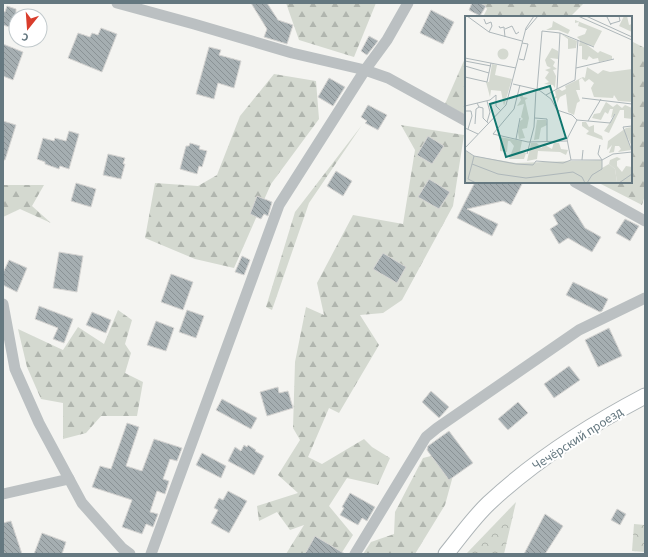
<svg xmlns="http://www.w3.org/2000/svg" width="648" height="557" viewBox="0 0 648 557" font-family="'Source Sans 3',sans-serif">
<defs>
<pattern id="forest-firs" width="22" height="20" patternUnits="userSpaceOnUse"><rect width="22" height="20" fill="#d4d9d0"/><path d="M5 1l3.5 6h-7zM16 11l3.5 6h-7z" fill="#b0b5ae"/></pattern>
<pattern id="park-crowns" width="20" height="18" patternUnits="userSpaceOnUse"><rect width="20" height="18" fill="#d4d9d0"/><path d="M2 6a3 3 0 1 1 6 0M12 15a3 3 0 1 1 6 0" fill="none" stroke="#b0b5ae"/></pattern>
<pattern id="building-back-hatch" width="6" height="6" patternUnits="userSpaceOnUse"><rect width="6" height="6" fill="#a5aeb1"/><path d="M-1 5l2 2M0 0l6 6M5-1l2 2" fill="none" stroke="#8a9295"/></pattern>
</defs>
<rect width="100%" height="100%" fill="#f4f4f1"/>
<g fill="url(#forest-firs)">
<path d="M286 3H376L354 57 299 40Z"/>
<path d="M483 3H584L570 17H483L487 9Z"/>
<path d="M631 41 645 48V195L642 205 597 182H631Z"/>
<path d="M466 56V115L445 104Z"/>
<path d="M274 74 316 81 319 119 271 184 234 268 195 259 145 238 155 183 198 186 217 175 240 116Z"/>
<path d="M362 125 309 203 272 310 266 307 295 212Z"/>
<path d="M401 125 464 135 453 206 402 300 383 313 360 315 379 345 339 413 329 408 308 457 322 464 364 439 372 447 390 458 378 485 347 478 329 506 353 535 341 554H286L304 525 290 530 277 512 259 521 257 506 298 493 278 475 300 440 293 428 295 362 306 307 324 315 317 283 353 215 403 224 415 150Z"/>
<path d="M3 185H44L32 206 51 223 20 209 3 217Z"/>
<path d="M118 310 132 320 125 344 131 353 125 373 143 382 137 416H101L86 433 63 439V403L41 399 27 367 18 329 63 350 78 327 104 344Z"/>
<path d="M439 454 454 472 445 505 415 554H363L371 542 394 534 395 512 423 458Z"/>
</g>
<g fill="url(#park-crowns)">
<path d="M516 502 504 554H466Z"/>
<path d="M634 524 645 525V552L632 551Z"/>
</g>
<g fill="url(#building-back-hatch)" stroke="#d6d5d3">
<path d="M251 3H267L278 20 293 25 287 44 264 37 267 29Z"/>
<path d="M472 3H480L486 6 480 16 469 10Z"/>
<path d="M7 6 16 9V29L3 25V11L5 12Z"/>
<path d="M431 10 454 22 443 44 420 33Z"/>
<path d="M101 28 117 34 102 72 68 58 78 33 90 37 92 33 98 35Z"/>
<path d="M369 36 378 41 367 55 361 51Z"/>
<path d="M3 44 23 52 13 80 3 76Z"/>
<path d="M209 47 221 50 219 55 241 61 234 88 218 83 214 99 196 94Z"/>
<path d="M329 78 345 87 333 106 318 97Z"/>
<path d="M368 105 387 115 378 130 365 123 367 121 361 117Z"/>
<path d="M3 121 16 125 5 160H3Z"/>
<path d="M69 131 79 134 69 169 60 166 59 169 45 164V162L37 159 43 138 54 141 55 138 66 141Z"/>
<path d="M428 136 444 146 432 164 417 155Z"/>
<path d="M190 143 200 146 199 149 207 151 202 167 199 166 197 174 180 169 186 146H189Z"/>
<path d="M108 154 125 158 123 164H125L121 179 103 175Z"/>
<path d="M336 171 352 181 343 196 327 186Z"/>
<path d="M429 179 450 192 439 209 418 197Z"/>
<path d="M475 182H523L511 205 503 201 467 209 498 224 492 236 457 218Z"/>
<path d="M76 183 96 189 91 207 71 201Z"/>
<path d="M257 196 272 202 268 216 264 214 261 219 250 214Z"/>
<path d="M570 204 585 228 601 237 592 252 568 238 559 244 550 229 558 224 553 215Z"/>
<path d="M625 219 639 226 630 241 616 233Z"/>
<path d="M59 252 83 256 77 292 53 288Z"/>
<path d="M383 253 406 267 397 283 373 269Z"/>
<path d="M242 256 250 260 244 275 235 272Z"/>
<path d="M9 260 27 268 17 292 3 285V273Z"/>
<path d="M171 274 193 282 183 310 161 302Z"/>
<path d="M573 282 608 299 602 311 600 312 566 295Z"/>
<path d="M39 306 73 319 64 343 53 339 58 328 35 319Z"/>
<path d="M187 310 204 316 196 338 179 332Z"/>
<path d="M92 312 111 320 106 333 86 325Z"/>
<path d="M156 321 174 328 166 351 147 345Z"/>
<path d="M609 328 622 356 598 367 585 340Z"/>
<path d="M569 366 580 380 554 398 544 384Z"/>
<path d="M278 387 279 393 288 391 293 408 267 416 260 392Z"/>
<path d="M431 391 449 407 439 418 422 402Z"/>
<path d="M222 399 257 418 251 429 216 410Z"/>
<path d="M518 402 528 413 508 430 498 419Z"/>
<path d="M127 423 139 427 126 466 142 471 154 439 182 448 177 461 170 459 163 479 169 481 165 494 157 491 150 512 158 514 153 527 146 524 142 534 122 527 132 500 92 487 100 466 111 469Z"/>
<path d="M449 431 473 463 449 480 427 450 428 446Z"/>
<path d="M244 445 247 447 248 445 256 450 255 451 264 456 254 475 228 461 235 447 241 451Z"/>
<path d="M202 453 226 466 221 478 196 465Z"/>
<path d="M228 491 247 501 229 533 211 523 218 510 214 508 219 498 223 500Z"/>
<path d="M350 493 375 507 367 521 362 518 358 525 340 515 344 508 342 507Z"/>
<path d="M617 509 626 514 620 525 611 520Z"/>
<path d="M545 514 563 526 545 554H524Z"/>
<path d="M11 521 22 554H3V523Z"/>
<path d="M42 533 66 542 62 554H34Z"/>
<path d="M315 536 345 554H305Z"/>
</g>
<g fill="none" stroke-linecap="round" stroke-linejoin="round">
<defs>
<path id="secondary" d="M446 554C460 537 473 518 489 503 535 460 590 425 645 396"/>
</defs>
<use href="#secondary" stroke="#adb4b7" stroke-width="17"/>
<g stroke="#bbc0c2" stroke-width="11">
<path d="M117 3 194 24 292 53 365 70 388 78 466 121"/>
<path d="M575 182 645 221"/>
<path d="M3 304 15 369 39 423 82 503 122 548 130 554"/>
<path d="M3 494 69 479"/>
<path d="M151 554 279 205 365 70 387 40 408 3"/>
<path d="M355 554 426 437 437 428 579 330 645 298"/>
</g>
<use href="#secondary" stroke="#fff" stroke-width="15"/>
</g>
<g text-anchor="middle" stroke-width="4" stroke-linejoin="round" paint-order="stroke">
<g font-size="13" fill="#657880" stroke="#fff">
<text transform="translate(577 438) rotate(-33)" y="5">Чечёрский проезд</text>
</g>
</g>
<g transform="translate(465 16)">
<rect width="167" height="167" fill="#f4f4f1"/>
<path d="M110 4 137 15 129 30 122 29 133 37 135 35 147 40V43L134 46 133 42 128 43 124 40 122 44 117 43V30H114L115 24 112 21 120 18 122 13 113 10 114 6 110 7ZM88 5 105 14 103 18 93 14H81L87 11ZM96 18 112 25 111 32 103 33V23ZM87 32 93 35V43L85 42 90 46 88 50 92 53 88 54 91 60 90 72 88 69 79 68 84 66 80 62 84 56 80 54 86 52 82 50 80 44ZM32.5 38a5.5 5.5 0 1 1 11 0a5.5 5.5 0 1 1-11 0ZM167 50V86L153 85 149 79 148 82 129 81 126 72 129 67 124 63 120 66 117 62 114 64 115 74H111L115 85 112 87 109 99 103 96 101 78 95 81 92 87V82L88 83 91 80 90 75 94 73 97 75 101 73 100 70 118 61 120 62 122 51 133 58 138 54 145 56 167 53ZM57 76 58 81 63 82 60 84 64 102 62 112 57 113 60 122 54 123 53 116 55 105 58 103 56 101 59 88 52 90 56 84 54 79ZM141 86 148 91 152 88 157 92 160 89 167 92V103L159 102V94H155L144 117 139 115 151 98 146 102 148 93H145L143 98 140 96 136 104 127 102 129 98 135 97ZM72 104H81L82 109 76 112 74 123 69 124ZM117 106H121L124 111 129 109V116L137 120 138 124 121 118 124 115 117 110ZM167 111V131L162 120 166 134 153 136 156 133 154 130H150L149 136 144 137 147 129 142 134 143 125 161 112ZM35 121 57 125 55 135 61 137 59 143H44L49 130 45 125H43L42 136 35 135ZM89 126 94 127 96 133 103 134 101 139 95 136 73 135 72 143 62 145 66 127H72L76 132 80 129 87 133ZM152 141 156 143 152 145V150L157 156 161 150 167 151V167H149L152 166 150 153 144 148 145 144Z" fill="#d4d9d0"/>
<path d="M159 0H162L164 9 167 8V16L154 10ZM27 48 32 49 30 59 47 63 39 90 36 75 26 74 25 81 21 66H24Z" fill="#d4d9d0"/>
<path d="M1 135 9 140 51 147 137 144V152L144 148 150 153 152 166 0 167Z" fill="#d4d9d0"/>
<path fill="none" stroke="#aeb7ba" stroke-width="1" d="M2 0 24 16 57 25M113 0 167 24M121 0 167 21M145 0 142 1 146 9M19 3 21 8 26 6 27 10 24 16M145 8 155 5 154 0M34 10 35 12 39 11 40 21M40 13 47 10 51 18 54 16M61 14 73 0M95 17 129 31M0 42 51 52M54 43 59 44 63 28 57 27M0 45 26 50M0 50 24 57M111 52 149 43M0 61 22 66 26 47M48 68 74 74 86 83 92 94 107 99 112 104 145 107 150 98M55 69 49 93 28 118 63 126 102 125M92 73 110 64 113 24M72 74 77 15 95 17 92 73 81 79M117 82 167 88M22 85 25 96 22 106M12 87 14 91 18 92V102L24 108M0 90 25 84 31 79V90L36 95M0 95H6L7 100 3 113M70 102 82 103V125M123 105 136 83M10 108 11 93 14 91M167 110 158 111 167 135M0 112 13 118M51 123 55 102M0 132 41 89 61 12 69 0M0 134 9 140 51 148 68 149 71 145 98 147 106 144 102 123 112 104M62 138 69 111 71 73M9 140 7 148 33 158 61 162 108 156 117 161 120 167M106 144H117L118 134M117 144H137L148 138 167 136M7 148 3 163 11 167M122 167 127 159 137 153V144L133 138 135 129M154 167 167 158"/>
<path fill="#0f766e" fill-opacity="0.15" stroke="#0f766e" stroke-width="2" d="M85 70 101 122 41 141 25 88Z"/>
<rect width="167" height="167" fill="none" stroke="#657880" stroke-width="2"/>
</g>
<rect width="648" height="557" fill="none" stroke="#657880" stroke-width="8"/>
<g transform="translate(28 28) rotate(197)"><circle r="19" fill="#ffffff" stroke="#c1c9cc"/>
<path d="M0-3L7 15L0 10L-7 15Z" fill="#d93d2c"/>
<text y="-6" font-size="11" font-weight="bold" text-anchor="middle" fill="#657880">С</text>
</g>
</svg>
